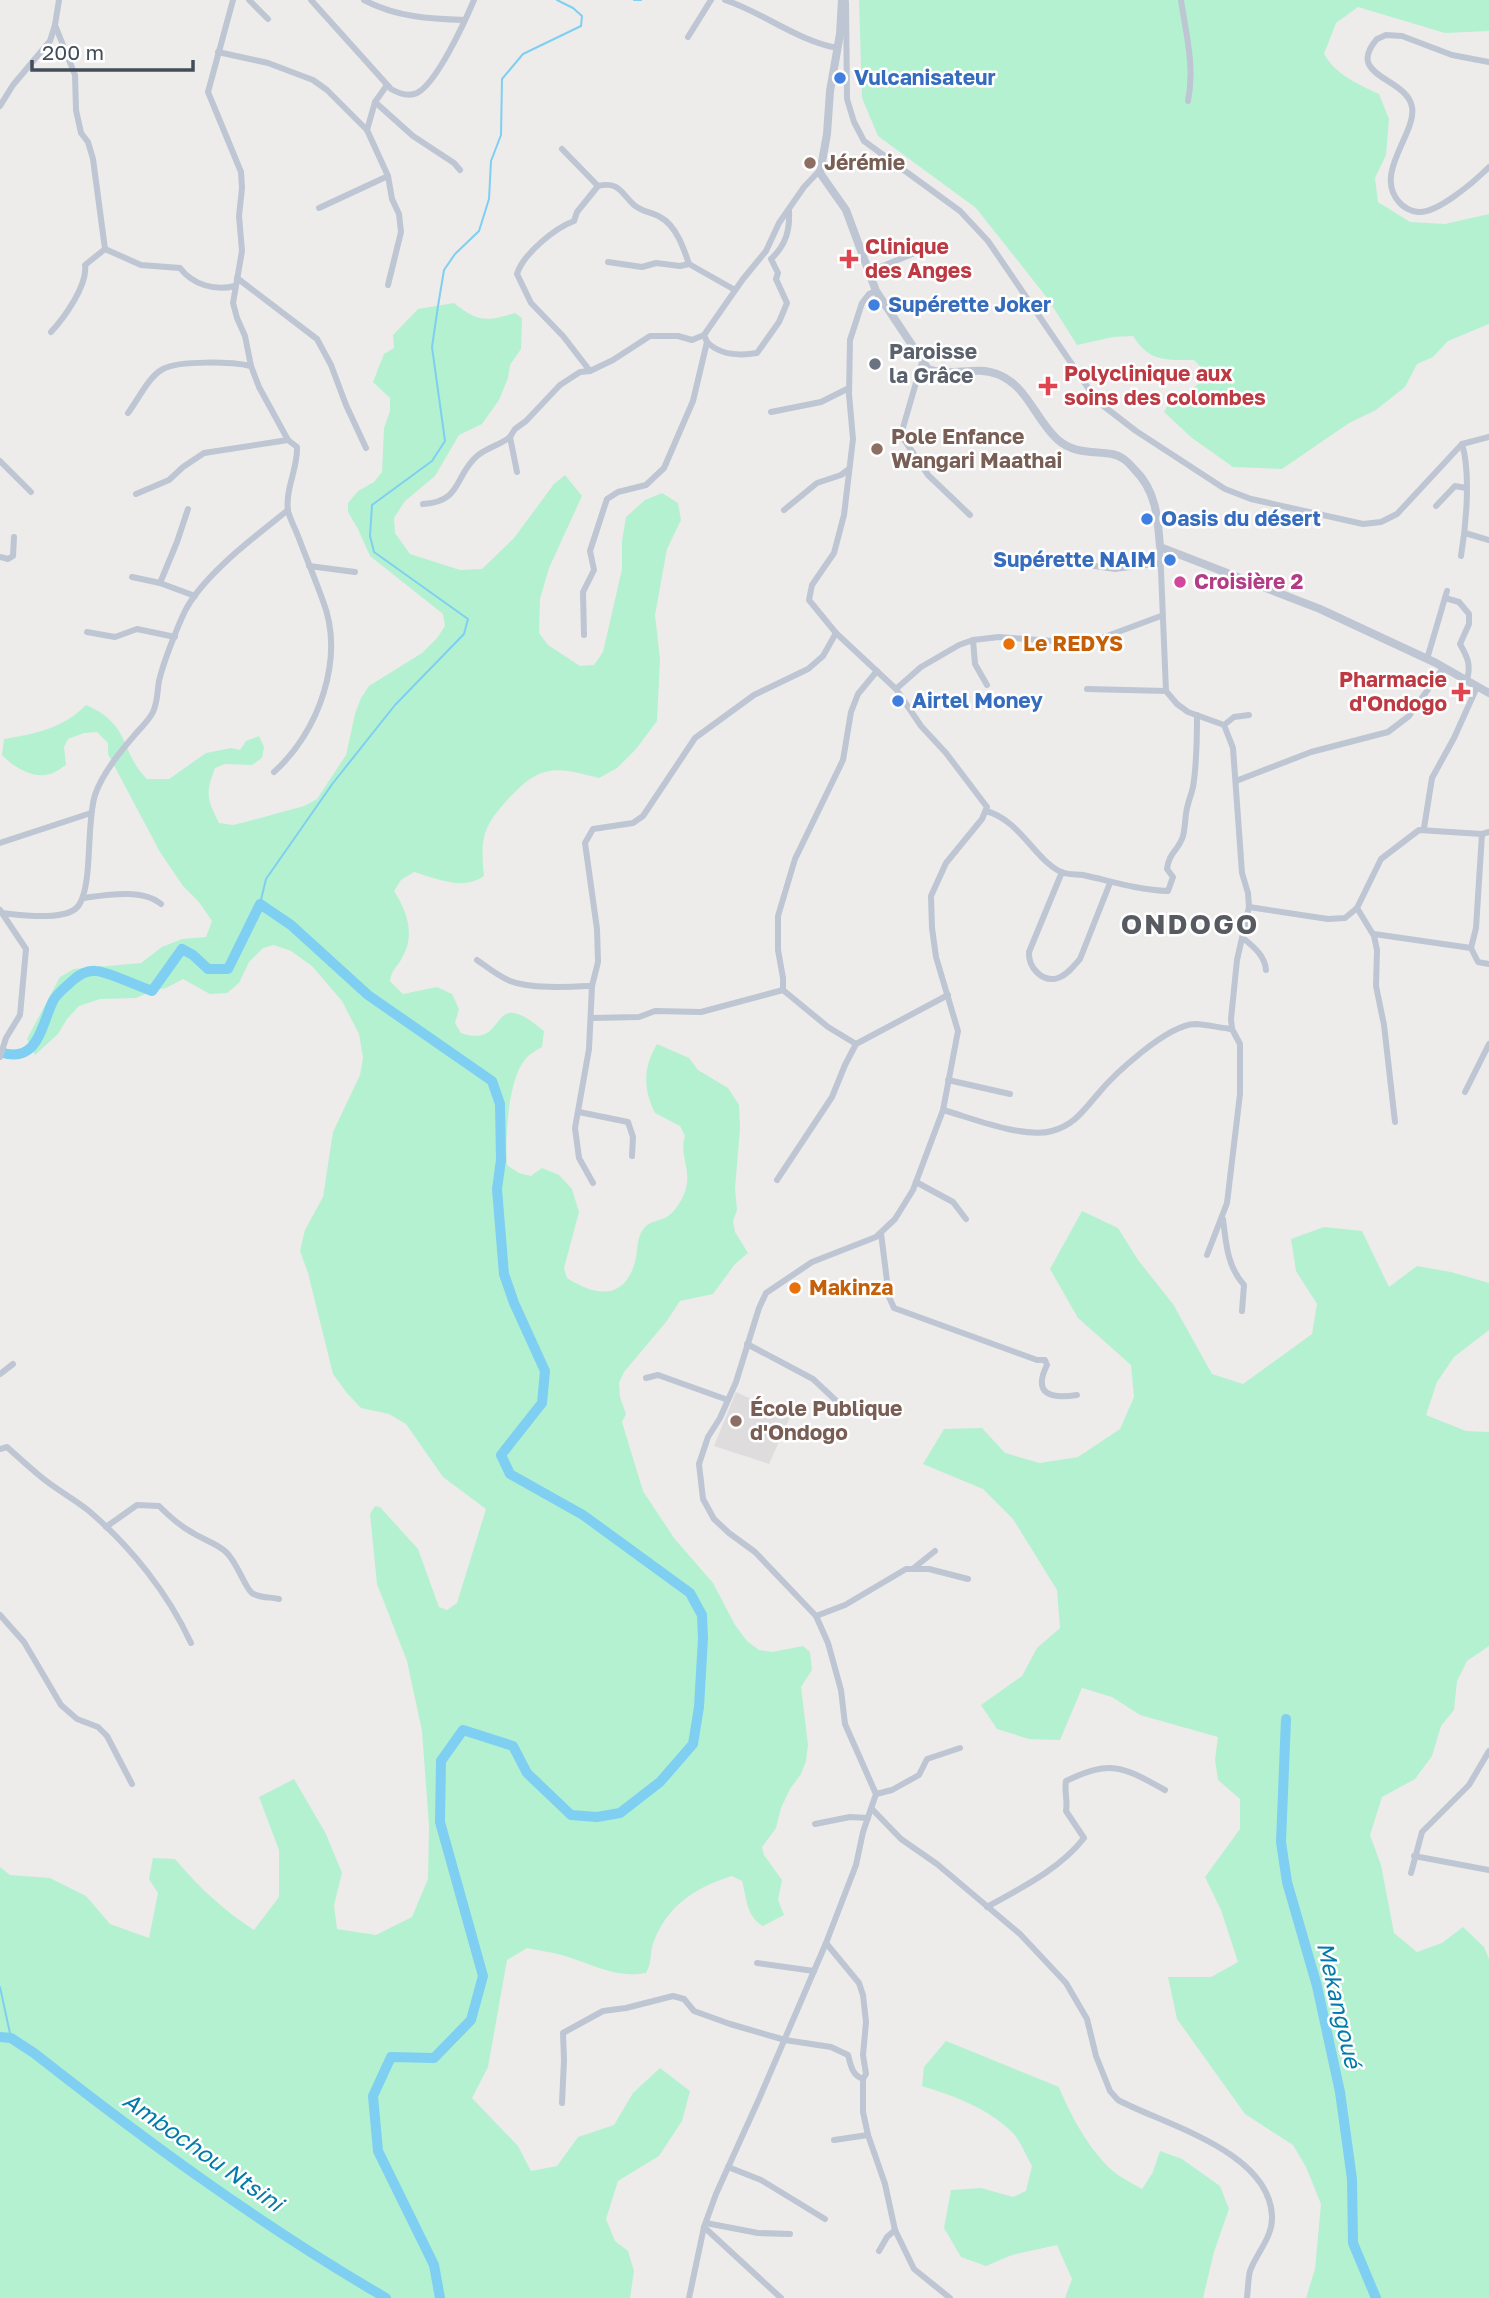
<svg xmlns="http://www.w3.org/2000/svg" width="1489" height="2298" viewBox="0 0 1489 2298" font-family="'Golos Text',sans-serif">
<rect width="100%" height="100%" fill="#eeebeb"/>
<path fill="#dfdcdd" d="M736 1392 790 1417 769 1464 714 1446Z"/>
<g fill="#b4f1d1">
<path d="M859 0H1489V31L1445 33 1358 7 1336 23 1324 54C1336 75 1358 84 1379 94L1389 119 1386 155 1375 178 1378 202 1410 222 1445 224 1489 214V324L1448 341 1433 357 1417 364 1405 387 1376 410 1349 423 1282 469 1233 467 1192 438 1164 412 1174 395 1189 391 1209 376 1194 360C1166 360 1149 362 1133 336L1113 337 1077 345 1048 299 976 208 878 136 862 98Z"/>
<path d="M454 303C478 322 486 322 515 313L522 318 521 349 510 365 508 378 499 400 482 424 459 435 435 476 405 501 394 518 395 533 410 554 460 570 482 569 514 538 554 484 565 475 582 496 549 568 540 599 539 633 548 645 580 666 594 665 603 652 622 569V541L626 517 645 500 662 493 678 503 681 520 667 549 655 615 660 659 657 721 636 749 617 768 599 778C582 774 562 767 545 772 530 776 520 787 510 797 483 826 480 837 484 876 463 891 438 879 414 872L401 880 394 891C407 911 415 935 403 956 398 967 392 968 390 981L403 994 437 987 452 994 459 1009 455 1023 461 1033C499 1046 493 1010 514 1013 525 1015 535 1024 544 1031L542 1047C535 1051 528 1055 524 1061 508 1081 505 1140 507 1165L519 1173 531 1176 542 1168 559 1175 572 1189 579 1212 564 1268 567 1278C595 1296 624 1301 635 1262 638 1251 636 1236 645 1227 651 1221 658 1221 665 1218 674 1214 684 1198 686 1188 691 1169 679 1154 685 1136L680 1126 655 1113C643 1089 643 1067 657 1044L689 1058 698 1070 728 1088 739 1105 740 1128 735 1189 737 1210 733 1221 735 1232 748 1253 735 1264 713 1294 680 1301 666 1322 624 1372 619 1383 620 1397 626 1414 622 1422 643 1491 674 1538 713 1583 735 1625 747 1641 759 1650 772 1652 803 1646 810 1652 812 1670 801 1687 808 1745 806 1761 801 1774 790 1789 781 1808 776 1828 762 1847 764 1855 782 1880 778 1900 784 1915 763 1926C746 1916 747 1899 742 1881L732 1876C696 1887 668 1905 654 1941 649 1953 653 1960 646 1973 617 1979 592 1964 565 1956 553 1952 540 1951 527 1948L507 1960 488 2067 472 2098 518 2146 531 2171 557 2166 578 2137 614 2125 633 2093 660 2068 690 2091 682 2121 659 2156 618 2181 606 2219 615 2241 628 2251 634 2271 630 2298H0V1867L10 1875 50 1878 86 1896 110 1924 149 1938 158 1893 149 1879 153 1858 175 1859C200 1888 222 1909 254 1930L279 1897V1850L259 1797 294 1779 326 1834 342 1873 334 1905 337 1929 376 1935 412 1917 428 1879 429 1826 422 1731 407 1661 377 1584 370 1514 375 1506 380 1507 418 1549 439 1607 447 1610 457 1603 486 1509 443 1477 406 1424 389 1414 361 1408 346 1392 333 1374 308 1273 300 1251 305 1230 323 1197 333 1132 360 1075 363 1058 359 1034 342 1001 312 966 291 951 274 945 263 948 249 962 239 983 227 993 210 994 183 979 166 988 152 991 136 998 100 999 79 1006 67 1019 58 1034 35 1055 27 1039 60 977 74 969 141 963 162 947 182 939 206 937 212 921 199 902 183 886 160 852 108 754V743L97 732 84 733 68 739 64 747 66 765C61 768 55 773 50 774 33 779 13 767 2 755L4 739C35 734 64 728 86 705 132 725 119 751 147 779H169L206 753 231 748 240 750 246 741 259 736 264 747 262 758 252 765 225 764 215 768C205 795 207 798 219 823L233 825 249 821 304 806 317 799 346 755 355 714 361 698 369 686 422 653 437 638 445 626 443 614 370 556 358 529 348 512V503L358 491 374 482 382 472 384 428 390 411V398L373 382 384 354 394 348 393 335 418 309Z"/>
<path d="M1082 1211 1118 1228 1138 1260 1173 1304 1212 1374 1243 1384 1312 1334 1317 1304 1296 1271 1291 1239 1324 1227 1362 1231 1389 1287 1417 1266 1451 1272 1489 1283V1330L1454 1357 1437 1382 1426 1415 1466 1431 1489 1432V1646L1467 1661 1457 1681 1454 1710 1441 1726 1432 1756 1415 1779 1382 1797 1370 1835 1381 1865 1394 1933 1417 1952 1442 1943 1463 1927 1484 1947 1489 1959V2298H1306L1315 2269 1321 2204 1306 2167 1293 2145 1245 2114 1177 2019 1168 1977H1211L1238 1962 1221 1910 1205 1877 1240 1829V1799L1218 1780 1215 1760 1218 1737 1140 1715 1112 1697 1082 1688 1060 1740 1029 1739 997 1729 981 1705 1022 1676 1037 1648 1060 1628 1057 1590 1013 1519 983 1489 923 1464 944 1429 982 1428 1005 1453 1040 1463 1078 1457 1120 1429 1134 1397 1131 1365 1078 1318 1050 1269Z"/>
<path d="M946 2041 1059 2087C1070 2115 1093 2157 1118 2175 1125 2180 1134 2184 1142 2189L1153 2172 1160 2151 1182 2159 1220 2186 1229 2209 1214 2252 1203 2298H1065L1072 2279 1057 2245 1012 2255 986 2266 961 2257 944 2228 951 2190 981 2188 1013 2197 1026 2191 1032 2166C1026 2156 1021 2142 1013 2133 988 2108 954 2096 922 2086L924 2067Z"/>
</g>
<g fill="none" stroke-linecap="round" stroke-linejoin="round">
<g stroke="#7ecff1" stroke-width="2">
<path d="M634 0H641"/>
<path d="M260 904 266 879 333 783 395 705 464 634 468 619 374 552 370 536 372 505 432 461 445 441 432 347 438 306 444 270 455 254 479 231 489 199 491 161 501 135 502 79 523 54 581 26 582 16 573 8 557 0"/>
<path d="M0 1987 11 2038"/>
</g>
<g stroke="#7ecff1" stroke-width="10">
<path d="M0 1052C38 1065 41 1026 53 1001 57 993 66 987 72 981 79 975 86 970 96 971 109 972 137 986 152 991L182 949 193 955 208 969H228L260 904 291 925 368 995 492 1081 500 1104 501 1160 497 1189 504 1274 514 1303 545 1371 542 1403 501 1455 510 1474 583 1515 690 1593 702 1615 703 1638 699 1707 693 1744 660 1782 620 1813 597 1817 571 1815 527 1773 513 1746 463 1730 441 1761 440 1822 483 1976 471 2020 434 2058 391 2057 373 2096 378 2151 434 2265 440 2298"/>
<path d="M1286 1719 1281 1842 1287 1882 1317 1986 1340 2092 1352 2179 1353 2243 1376 2298"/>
<path d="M0 2037 11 2038 34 2053C146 2141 262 2226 386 2298"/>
</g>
<g stroke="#bdc6d2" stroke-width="6">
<path d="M233 0 208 92 241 172 242 188 239 216 242 251 233 303 237 318 245 336 251 366 259 387 288 440 297 447C298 468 285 489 288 511 290 519 295 528 298 536 306 557 315 579 323 601 345 658 319 732 274 772"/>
<path d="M249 0 268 19"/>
<path d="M311 0 391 89C398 93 409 97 417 93 437 83 465 21 474 0"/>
<path d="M364 0C396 17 430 19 465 20"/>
<path d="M725 0C764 13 796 40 837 48"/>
<path d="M1181 0C1186 34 1195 67 1188 101"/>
<path d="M846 2 847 99 854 122 864 141 960 211 988 241 1097 401 1136 431 1225 489 1251 499 1363 524 1381 522 1397 514 1462 444 1489 437"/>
<path d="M688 37 711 0"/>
<path d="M218 52 268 63 313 80 327 90 367 130 388 176 392 199 399 214 401 232 388 285"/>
<path d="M1489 62 1452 55 1402 36 1386 35 1377 39C1344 77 1407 77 1412 107 1417 133 1373 173 1399 202 1404 208 1410 211 1418 212 1437 214 1475 181 1489 167"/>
<path d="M375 102 413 136 454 163 460 170"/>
<path d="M0 106 13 85 50 41 55 25 59 0"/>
<path d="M367 130 375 102 387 85"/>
<path d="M562 149 598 186"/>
<path d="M319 208 388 176"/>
<path d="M105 249 141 265 180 268C193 285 215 291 235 286"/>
<path d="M608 262 642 267 656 263 680 266 689 264 735 290"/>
<path d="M868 272 927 248"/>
<path d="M237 278 317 339 331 365 346 405 366 448"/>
<path d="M51 332C64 318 88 285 85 265L105 249 93 159 88 142 81 133 76 110 75 75 55 25"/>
<path d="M707 342C720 355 739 356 757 353L779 322 787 303 776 279 778 273 771 259C786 245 790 230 789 211"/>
<path d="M922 362 902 431 903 438 928 475 970 515"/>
<path d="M590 371 563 336 531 303 517 274C523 254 555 228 574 221L577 212 598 186C619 181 621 193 634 205 642 212 652 212 660 217 676 225 684 249 689 264"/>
<path d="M771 412 821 402 849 388"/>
<path d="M128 413C138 400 148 377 163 369 180 360 232 362 251 366"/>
<path d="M0 461 31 492"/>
<path d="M517 472 510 437 515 429 526 421 560 385 580 372 590 371 613 360 650 336H678L692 340 704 335 743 279 766 251 779 223 804 187 820 170"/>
<path d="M136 494 169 480 183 467 204 453 288 440"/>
<path d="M423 504C462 502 454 476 477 456 486 448 500 445 510 437"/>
<path d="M1436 506 1455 486 1466 488"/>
<path d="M784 510 817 483 841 475 849 469"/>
<path d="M1465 533 1489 540"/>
<path d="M1160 547 1166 691 1177 704 1188 712 1224 725 1234 717 1249 715"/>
<path d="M1461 556C1466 526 1471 473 1462 444"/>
<path d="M0 557 8 559 13 556 14 537"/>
<path d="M1034 557 1115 569 1161 563"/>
<path d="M309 566 355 572"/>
<path d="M132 577 160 583 195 596"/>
<path d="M160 583 177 542 188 509"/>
<path d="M1445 598 1459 602 1469 614V624L1460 644C1468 658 1471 665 1467 680"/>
<path d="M87 632 115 637 137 629 175 637"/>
<path d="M584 635 583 592 594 570 590 551 605 505 607 499 618 492 646 485 664 468 693 401 707 342 704 335"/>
<path d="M973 640 975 664 987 685"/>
<path d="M1427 659 1447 591"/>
<path d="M896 689 921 667 959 645 973 640 999 637 1079 643 1099 639 1161 616"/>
<path d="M1087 689 1166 691"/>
<path d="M1236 781 1311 752 1388 732 1409 716 1444 667"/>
<path d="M986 811C1020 820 1034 859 1061 872 1068 875 1076 874 1083 875 1111 881 1138 890 1168 891L1173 877 1167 869C1169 852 1179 850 1183 836 1185 828 1185 821 1186 814 1187 804 1191 796 1193 787 1197 763 1197 739 1197 715"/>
<path d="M1424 828 1432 778 1454 738 1477 687"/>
<path d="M1482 834 1476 928 1471 948 1478 962 1489 964"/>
<path d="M0 843 91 813"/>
<path d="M1062 872 1029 952C1028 967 1042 983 1058 978 1067 975 1074 966 1080 959L1110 883"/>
<path d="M83 898C105 895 143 888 161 904"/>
<path d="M1249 907 1328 919 1345 918 1357 908"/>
<path d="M0 910 2 913C20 915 68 922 79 905 93 884 86 823 95 795 102 774 119 753 133 737 140 728 148 722 153 712 158 701 157 692 159 681 163 663 177 628 185 611 204 574 256 536 288 510"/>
<path d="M1374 934 1471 948"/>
<path d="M1243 938C1254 947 1265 956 1266 970"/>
<path d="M477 960C487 967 498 976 510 981 530 989 569 987 592 986"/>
<path d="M591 1018 639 1017 655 1011 701 1012 783 990"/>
<path d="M856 1044 828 1027 783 990V978L778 950V916L795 859 843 760 851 712 858 694 877 671"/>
<path d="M0 1057 6 1038 20 1015 26 949 2 913"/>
<path d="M948 1080 1010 1094"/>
<path d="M1465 1092 1489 1044"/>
<path d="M943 1110C972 1118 1023 1139 1052 1131 1074 1125 1083 1111 1097 1095 1114 1074 1167 1025 1195 1024 1206 1024 1220 1028 1232 1029"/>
<path d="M579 1112 628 1122 633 1137 632 1156"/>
<path d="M1395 1122 1384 1025 1376 986 1377 950 1374 936 1357 908 1381 859 1419 830 1482 834 1489 832"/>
<path d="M777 1180 832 1097 845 1065 856 1044 948 995"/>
<path d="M916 1182 953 1202 966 1219"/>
<path d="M593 1183 579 1158 575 1128 589 1049 592 986 598 962 597 929 585 843 593 829 633 823 643 816 695 738 754 695 808 669 823 656 836 633"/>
<path d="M1223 1219C1226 1243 1227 1266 1244 1285L1242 1311"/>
<path d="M881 1233 889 1297 894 1308 1037 1360H1045L1047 1365C1032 1395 1052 1399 1077 1395"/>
<path d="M1207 1255 1227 1203 1240 1094V1044L1232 1029 1231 1019 1237 960 1249 907 1248 893 1242 873 1233 748 1224 725"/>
<path d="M747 1344 813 1379 845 1409"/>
<path d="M0 1374 13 1364"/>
<path d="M646 1378 658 1375 728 1400"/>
<path d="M0 1449 7 1447C18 1457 29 1467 40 1476 55 1489 73 1498 89 1511 131 1547 168 1593 191 1643"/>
<path d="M106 1527 137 1505 159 1506C170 1517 180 1526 193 1533 204 1540 216 1543 226 1552 237 1562 245 1588 252 1593 259 1598 271 1597 279 1599"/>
<path d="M915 1567 935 1551"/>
<path d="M0 1615 24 1642 61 1705 77 1719 98 1727 107 1736 132 1784"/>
<path d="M816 1616 845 1605 906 1569H929L968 1579"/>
<path d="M876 1794 892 1790 919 1775 927 1759 960 1748"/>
<path d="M872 1809 901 1839 937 1864 1020 1934 1066 1983 1087 2019 1096 2056 1110 2091 1118 2100C1165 2125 1269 2151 1272 2216 1273 2237 1257 2252 1250 2271 1248 2279 1248 2289 1247 2298"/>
<path d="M815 1824 850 1817 868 1818"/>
<path d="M1414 1856 1489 1870"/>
<path d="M1411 1873 1422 1832 1469 1785 1489 1751"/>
<path d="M987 1907C1021 1888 1060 1869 1084 1838L1066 1811C1068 1800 1064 1792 1066 1781 1112 1759 1123 1767 1165 1790"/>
<path d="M826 1943 859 1983 863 1995 866 2022 863 2055 866 2074 863 2079"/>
<path d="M757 1963 814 1971"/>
<path d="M562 2103 564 2060 563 2033 603 2011 626 2008 673 1996 684 1999 694 2011 730 2024 785 2040 831 2047 848 2055C851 2066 852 2075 863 2079V2112L868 2135 885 2184 895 2230 914 2269 950 2298"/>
<path d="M834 2140 868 2135"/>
<path d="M728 2167 761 2180 825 2219"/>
<path d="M706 2223 758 2233 790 2234"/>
<path d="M704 2227 781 2298"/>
<path d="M879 2251 887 2237 895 2230"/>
<path d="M689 2298 704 2227 716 2194 759 2099 826 1943 856 1865 863 1832 876 1794 845 1724 841 1690 828 1643 816 1616 755 1552 729 1533 714 1519 703 1499 699 1464 708 1437 720 1418 736 1382 759 1308 766 1293 812 1262 876 1237 895 1219 913 1190 943 1110 958 1031 936 957 932 928 931 896 946 863 982 819 987 807 946 753 921 726 896 689 836 633 809 600 812 585 834 553 844 515 853 439 849 394 850 340 862 303 869 294 876 291"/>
</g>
<path stroke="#bdc6d2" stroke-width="8" d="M842 0 840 34 830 91 827 134 820 173 846 210 876 291 928 369C949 378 975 365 997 374 1027 385 1035 419 1057 439 1073 454 1093 451 1112 454 1122 456 1128 462 1134 469 1156 490 1158 518 1160 547L1320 609 1436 663 1489 693"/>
</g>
<g fill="#3f7fe0" stroke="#fff" stroke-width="2.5">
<circle cx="840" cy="78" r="7"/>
<circle cx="874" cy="305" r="7"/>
<circle cx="1147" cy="519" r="7"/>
<circle cx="1170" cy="560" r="7"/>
<circle cx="898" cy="701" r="7"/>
</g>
<g fill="#8d6e63" stroke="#fff" stroke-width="2.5">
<circle cx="810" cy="163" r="7"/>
<circle cx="877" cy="449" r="7"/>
<circle cx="736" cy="1421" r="7"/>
</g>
<g fill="#e0444e" stroke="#fff" stroke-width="2.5">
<path d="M845.5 248.5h7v7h7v7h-7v7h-7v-7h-7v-7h7z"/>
<path d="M1044.5 375.5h7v7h7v7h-7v7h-7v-7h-7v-7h7z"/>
<path d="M1457.5 681.5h7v7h7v7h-7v7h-7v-7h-7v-7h7z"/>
</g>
<circle fill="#6b7280" stroke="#fff" stroke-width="2.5" cx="875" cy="364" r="7"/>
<circle fill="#d1479c" stroke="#fff" stroke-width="2.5" cx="1180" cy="582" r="7"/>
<g fill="#e8710a" stroke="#fff" stroke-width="2.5">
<circle cx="1009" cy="644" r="7"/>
<circle cx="795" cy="1288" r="7"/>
</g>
<g text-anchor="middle" stroke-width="5" stroke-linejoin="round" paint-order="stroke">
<g font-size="21" font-weight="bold" fill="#366cbe" stroke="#fff" text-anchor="start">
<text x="854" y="85">Vulcanisateur</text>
<text x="888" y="312">Supérette Joker</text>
<text x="1161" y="526">Oasis du désert</text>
<text x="1156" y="567" text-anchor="end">Supérette NAIM</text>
<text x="912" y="708">Airtel Money</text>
</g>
<g font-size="21" font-weight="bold" fill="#785e54" stroke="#fff" text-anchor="start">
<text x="824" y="170">Jérémie</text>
<text x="891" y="444">Pole Enfance<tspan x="891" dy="24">Wangari Maathai</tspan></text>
<text x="750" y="1416">École Publique<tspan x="750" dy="24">d'Ondogo</tspan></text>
</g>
<g font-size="21" font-weight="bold" fill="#be3a42" stroke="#fff" text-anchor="start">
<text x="865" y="254">Clinique<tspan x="865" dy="24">des Anges</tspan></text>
<text x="1064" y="381">Polyclinique aux<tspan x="1064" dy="24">soins des colombes</tspan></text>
<text x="1447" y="687" text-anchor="end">Pharmacie<tspan x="1447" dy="24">d'Ondogo</tspan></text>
</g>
<g font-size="21" font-weight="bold" fill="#5b616d" stroke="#fff" text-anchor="start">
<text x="889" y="359">Paroisse<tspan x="889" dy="24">la Grâce</tspan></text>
</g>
<g font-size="21" font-weight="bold" fill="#b23c85" stroke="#fff" text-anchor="start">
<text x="1194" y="589">Croisière 2</text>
</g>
<g font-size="21" font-weight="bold" fill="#c56008" stroke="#fff" text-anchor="start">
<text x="1023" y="651">Le REDYS</text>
<text x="809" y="1295">Makinza</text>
</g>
<g font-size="23" font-style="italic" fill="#037aac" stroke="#fff">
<text transform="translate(1339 2005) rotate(77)" y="8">Mekangoué</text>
<text transform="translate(203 2152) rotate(35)" y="8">Ambochou Ntsini</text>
</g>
<g font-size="28" font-weight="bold" letter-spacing="2" fill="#575b61" stroke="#fff">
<text x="1190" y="934">ONDOGO</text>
</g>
</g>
<path d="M32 60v10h161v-10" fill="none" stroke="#434d59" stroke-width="3.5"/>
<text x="42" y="60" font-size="21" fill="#434d59" stroke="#ffffff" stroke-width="5" paint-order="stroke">200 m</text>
</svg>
